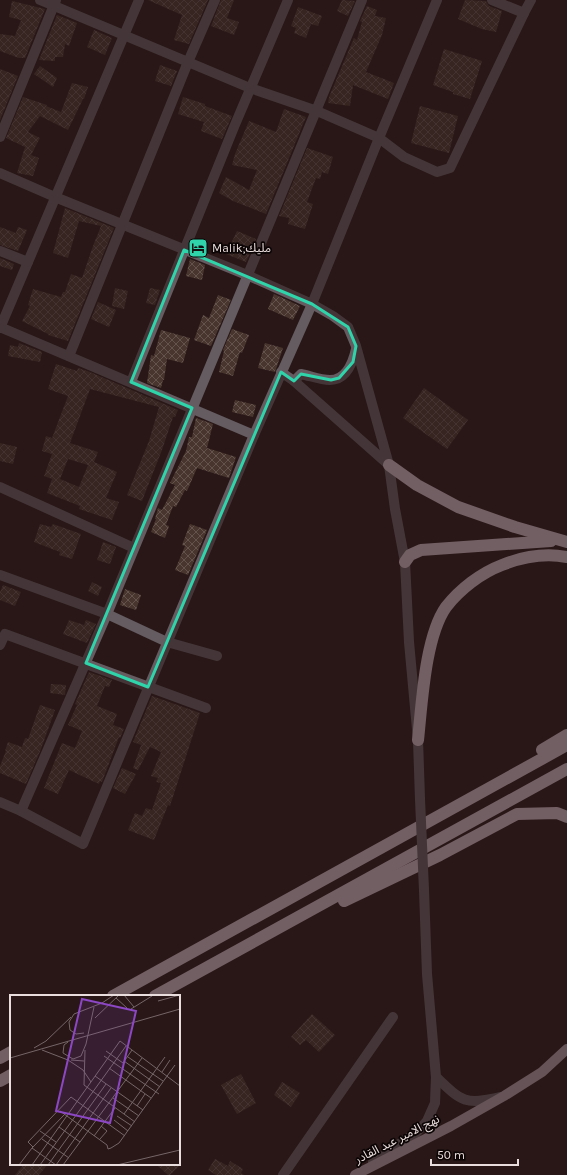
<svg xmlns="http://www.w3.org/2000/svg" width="567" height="1175" viewBox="0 0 567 1175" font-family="Karla,'Noto Sans Arabic',sans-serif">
<defs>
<pattern id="building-cross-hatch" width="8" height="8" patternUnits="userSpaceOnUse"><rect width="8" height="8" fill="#48362e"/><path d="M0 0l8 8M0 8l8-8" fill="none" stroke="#63534c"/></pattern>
</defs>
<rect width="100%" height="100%" fill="#291718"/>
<g fill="url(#building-cross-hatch)" fill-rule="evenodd">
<path d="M148 0H208L189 44 174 40 182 15Z"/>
<path d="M221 0H234L227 18 239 22 234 35 211 26Z"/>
<path d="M342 0 355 1 348 16 337 11Z"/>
<path d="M465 0 486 1 489 6 502 11 496 32 482 29 458 19Z"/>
<path d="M12 1 45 9 25 58H19L0 51V34L15 36 21 20 9 17Z"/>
<path d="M367 6 377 10 375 16 386 18 382 35 366 72 394 83 388 99 353 85 350 106 328 103 329 97 354 38 357 40 362 22 360 21Z"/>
<path d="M298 7 322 16 318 26 311 24 306 38 294 33 296 28 291 26Z"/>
<path d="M57 15 77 23 69 46 65 44 63 57H55V61L39 60Z"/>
<path d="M94 30 112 38 105 55 87 47Z"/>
<path d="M444 49 482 61 470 99 453 94V92L433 85Z"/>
<path d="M160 65 177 71 171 86 155 81Z"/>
<path d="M40 66 57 78 53 87 34 74Z"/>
<path d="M0 69 18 76 0 120Z"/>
<path d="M72 83 88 87 84 99H83L68 130 40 116 28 132 40 138 31 155 39 158 33 176 17 173 25 147 6 138 23 97 47 105 46 106 61 112Z"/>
<path d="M183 97 205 104V106L232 116 222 139 201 131 204 122 178 114Z"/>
<path d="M420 106 458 116 449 153 411 143Z"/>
<path d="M284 109 306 117 266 214 233 201 219 193 226 177 249 190 257 170 232 165 235 154 249 121 276 132Z"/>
<path d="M307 148 333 157 328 174 322 172 320 179 316 178 307 202 313 204 305 229 288 224 289 218 279 216Z"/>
<path d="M65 208 114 228 68 341 48 335V334L22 321 30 306 28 305 33 289 61 297 63 292H65L71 274 82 278 93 246 101 226 79 221 68 258 53 253Z"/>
<path d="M0 227 16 233 18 227 27 230 18 251 0 245Z"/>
<path d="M237 231 256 239 246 262 226 254Z"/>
<path d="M0 258 14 264 12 270 0 266Z"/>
<path d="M190 259 205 265 202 280 186 276Z"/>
<path d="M115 288 128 291 124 309 112 306Z"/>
<path d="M150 288 160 290 155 305 146 303Z"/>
<path d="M274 294 300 306 293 320 268 309Z"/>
<path d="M218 295 231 300 211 346 194 340 203 315 209 318Z"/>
<path d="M98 302 116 310 109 327 91 319Z"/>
<path d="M232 329 249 335 242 353 240 352 233 376 219 372 224 351 223 350Z"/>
<path d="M161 330 190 338 183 363 167 359 164 380H163L161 388 147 383 151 355 154 356Z"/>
<path d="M19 343 42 352 40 362 8 356 10 345 18 347Z"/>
<path d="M265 343 283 348 275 372 258 368Z"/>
<path d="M56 364 77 371 78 368 90 372 178 410 175 417H173L162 450 142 501 127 495 149 441 159 407 90 389 70 443 98 452 94 462 117 472 106 498 119 502 112 520 79 509 80 506 47 493 52 479 44 476 52 454 42 451 46 436 52 438 68 396 48 389ZM68 459 88 465 79 487 60 479Z"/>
<path d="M424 388 468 420 447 449 403 418Z"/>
<path d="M235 400 256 405 253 417 232 412Z"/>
<path d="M196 418 213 424 207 448 236 457 229 478 197 468 187 491 185 490 176 507 173 506 166 525 169 526 165 538 151 532 156 519H155L158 508 162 510 175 485 170 483 186 451 189 437H192Z"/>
<path d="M0 443 17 447 13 464 0 461Z"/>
<path d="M40 524 51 527 53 524 81 534 72 559 59 555 60 552 34 542Z"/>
<path d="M190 524 207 530 188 575 175 570 185 546 182 545Z"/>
<path d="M103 542 116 547 110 564 97 560Z"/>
<path d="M92 582 102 587 98 596 88 591Z"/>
<path d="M3 585 21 592 15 606 0 600V592Z"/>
<path d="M125 589 141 595 136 610 120 605Z"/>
<path d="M69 620 84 625 86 620 96 624 87 643 63 634Z"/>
<path d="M89 672 112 680 109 687 105 686 97 706 117 714 113 725 124 729 120 738 119 737 102 782 100 781 99 784 69 770 58 794 44 788 62 743 75 748 82 731 68 725 77 705 75 704Z"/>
<path d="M51 684 66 685 65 695 50 693Z"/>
<path d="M152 696 200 713 170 806 168 805 154 840 128 830 135 813 142 816 146 808 152 810 161 783 156 782 158 778 151 776 161 752 150 747 138 770 133 768 141 745 133 742Z"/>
<path d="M40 705 55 710 41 749 26 784 0 773V766L6 751H5L8 742 22 747 25 738 28 739Z"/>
<path d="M122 768 136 774 125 794 113 788Z"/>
<path d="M312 1014 335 1035 319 1052 306 1040 300 1045 291 1037Z"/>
<path d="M241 1074 256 1103 237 1114 221 1085Z"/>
<path d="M282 1082 300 1093 291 1107 274 1095Z"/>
<path d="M215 1159 228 1166 230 1161 243 1169 241 1173 244 1175H216L208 1170Z"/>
<path d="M24 1164H48L39 1175H15Z"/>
<path d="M156 1164H181L170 1175H168Z"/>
</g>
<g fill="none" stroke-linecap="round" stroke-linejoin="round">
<g stroke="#645c60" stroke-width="10">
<path d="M40 0 250 88 317 111 379 138 404 157 437 172 450 168 524 13 531 0"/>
<path d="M492 0 524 13"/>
<path d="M0 137 56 0"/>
<path d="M0 173 55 197 247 275 312 304 333 316 348 327 356 346 389 465 395 509 405 562 409 642 418 740 420 799"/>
<path d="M0 251 28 262"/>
<path d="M0 327 254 435"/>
<path d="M0 328 139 0"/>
<path d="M69 356 188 62 215 0"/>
<path d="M281 372 294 381 389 465"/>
<path d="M294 381 301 374C311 376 320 380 330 380 347 380 353 362 356 349"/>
<path d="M131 382 234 127 288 0"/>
<path d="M0 487 134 548"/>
<path d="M0 575 107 614 167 642 217 656"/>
<path d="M0 645 5 634 206 708"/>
<path d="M0 802 21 811 83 844 254 435 312 304 379 138 437 0"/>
<path d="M21 811 107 614 362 0"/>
<path d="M436 1077C462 1102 465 1105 501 1097"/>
<path d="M373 1162 417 1132 427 1121 435 1103 436 1077 427 974 424 890"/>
<path d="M283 1175 393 1017"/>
</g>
<path stroke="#ae9ca5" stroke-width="10" d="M355 1175 451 1126 504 1096 542 1072 567 1049"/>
<g stroke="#cbb5c0" stroke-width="12">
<path d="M389 465 417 485 458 507 515 527 567 542"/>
<path d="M405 562 410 555 421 550 551 541"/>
<path d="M418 740C422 703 425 637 446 607 460 589 481 573 502 565 522 557 545 553 567 557"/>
<path d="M542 750 567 735"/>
<path d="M344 901 440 855 517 814 557 813 567 817"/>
<path d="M113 996 567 745"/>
<path d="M155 996 567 769"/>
<path d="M0 1058 11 1052"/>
<path d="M0 1081 11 1075"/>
</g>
<path stroke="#645c60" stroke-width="10" d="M420 799 424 890"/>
</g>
<path d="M0 0H567V1175H0ZM184 250 312 304 348 327 356 346 353 362 339 378 331 380 301 374 294 381 281 372 148 687 86 663 192 408 131 382Z" fill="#291718" fill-opacity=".55" fill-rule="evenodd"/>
<path fill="none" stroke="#2fd4aa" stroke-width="3" stroke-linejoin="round" d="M184 250 312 304 348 327 356 346 353 362 339 378 331 380 301 374 294 381 281 372 148 687 86 663 192 408 131 382Z"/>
<defs>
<symbol id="hotel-square" viewBox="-11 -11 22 22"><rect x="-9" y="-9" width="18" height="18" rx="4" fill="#2fd4aa" stroke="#0c0505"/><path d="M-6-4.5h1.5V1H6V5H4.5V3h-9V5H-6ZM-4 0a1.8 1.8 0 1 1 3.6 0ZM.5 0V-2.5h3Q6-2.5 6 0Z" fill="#111"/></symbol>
</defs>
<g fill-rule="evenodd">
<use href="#hotel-square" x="187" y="237" width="22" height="22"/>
</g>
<g text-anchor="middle" stroke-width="3.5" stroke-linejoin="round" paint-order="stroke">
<g font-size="12" fill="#eadddd" stroke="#0c0505" text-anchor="start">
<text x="212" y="252">Malik;مليك</text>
</g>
<g font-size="12" fill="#eadddd" stroke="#0c0505">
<text transform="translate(397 1139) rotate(-27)" y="4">نهج الامير عبد القادر</text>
</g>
</g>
<g transform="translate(10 995)">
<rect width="170" height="170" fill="#291718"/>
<path fill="none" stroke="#766667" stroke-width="1" d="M114 0 124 12M106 3 117 13M148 6 170 0M121 14 142 1M64 19 92 8 104 0M64 19 59 27 60 35 66 39 74 38M85 23 109 0M58 47 54 50 53 58 63 64 71 61 76 49M76 49 84 12M24 53 36 46 61 22M32 55 58 65 73 75M75 55 74 90 125 127M96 56 113 68 122 55M94 61 149 99M118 62 153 86M0 63 170 14M61 65 74 66M114 66 150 92M99 73 141 103M73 75 81 87M152 77 160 65M85 81 133 115M103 103 129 121M127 111 135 99M50 116 97 150 98 154 101 153 109 148 165 70M114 119 155 62M107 121 122 131M104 125 118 136M49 132 70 147M30 136 46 147M84 141 105 113M32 144 59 163M90 144 97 136 91 131M23 152 18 147 61 102 115 141M22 153 46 170M9 170 22 153 55 119M22 170 110 46 170 91M30 170 116 51M38 170 96 89M46 170 101 93M53 170 132 63M107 170 170 155"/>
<path fill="#8c47c4" fill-opacity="0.15" stroke="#8c47c4" stroke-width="2" d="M72 4 126 16 100 128 46 116Z"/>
<rect width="170" height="170" fill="none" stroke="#eadddd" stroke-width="2"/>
</g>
<path d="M431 1159v6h87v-6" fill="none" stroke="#eadddd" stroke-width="2"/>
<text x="437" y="1159" font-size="12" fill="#eadddd" stroke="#0c0505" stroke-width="3" paint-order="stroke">50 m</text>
</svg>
